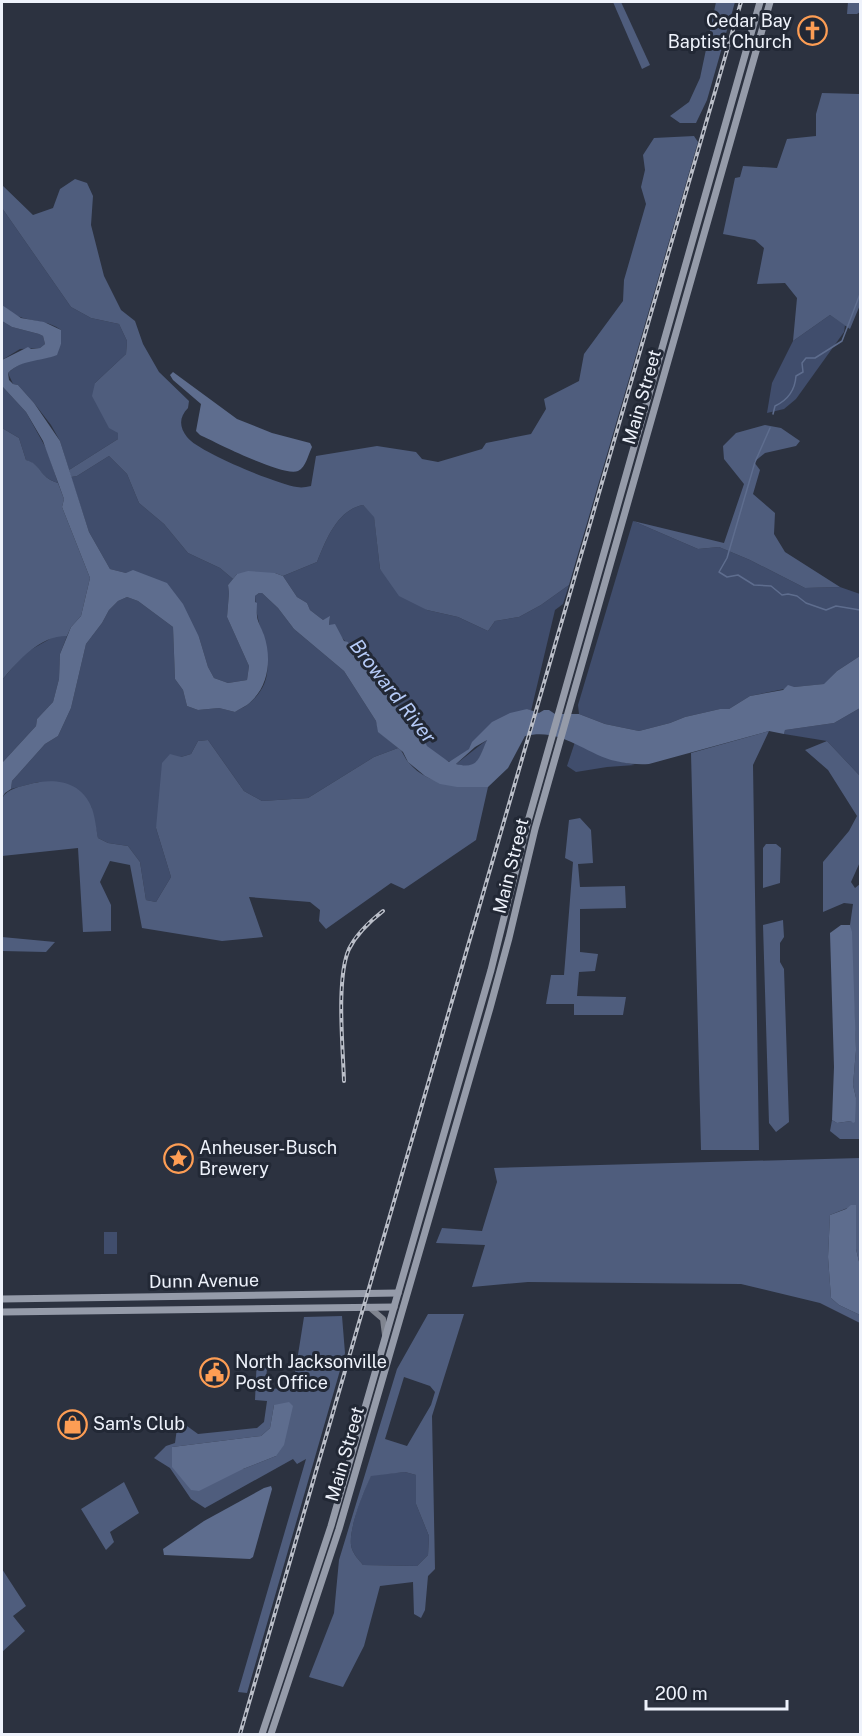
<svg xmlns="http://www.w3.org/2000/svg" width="862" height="1736" viewBox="0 0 862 1736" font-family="'Public Sans',sans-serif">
<rect width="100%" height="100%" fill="#2c3240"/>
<g fill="#404d6c">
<path d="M857 119H860V212Z"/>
<path d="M2 208 71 307 91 318 119 324 127 341 126 354 95 383 118 433V439L69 470 60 441 51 425 34 403 18 385 13 384 8 373C20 361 34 359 50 357L61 344V330C49 321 37 322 23 318 15 316 8 310 2 305Z"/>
<path d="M830 315 845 325 844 332 796 399 784 409 767 413 772 383 793 341Z"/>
<path d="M2 321 12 327 39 334 43 336 45 344 40 348 20 349 2 360Z"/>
<path d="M2 386 26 412 47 450 58 483C38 477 42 465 26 460L19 438 2 428Z"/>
<path d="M109 456 127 474 139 503 164 524 188 553 220 568 233 579 228 585 229 593 227 617 249 666 247 680 228 683 214 678 208 667 199 637 126 573 110 569 89 532 71 477 77 476Z"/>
<path d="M363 505 374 516 380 569 427 610 458 617 488 631 495 621 519 617 541 605 569 585 563 604 555 610 531 711 527 709 451 762C436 759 413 733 404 721 397 712 396 702 388 693 381 685 373 679 367 671 355 653 345 639 329 625L330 617 323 620 310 610 307 603 297 597 283 576 317 562C326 540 337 510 363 505Z"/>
<path d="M633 521 698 549 719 547 750 560 805 588 840 587 860 594V656L837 671 825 684 794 687 750 696 729 709H720L685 717 670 723 639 731 605 724 579 714 578 705Z"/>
<path d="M259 593H262L278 608 294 629 344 671 376 721 379 732 398 748 374 757 308 798 262 801 244 791 208 740 198 741 191 754 181 757 156 828 171 877 156 902 146 900 140 862 128 846 108 843 98 838 91 806 38 782 11 789 12 781 45 744 58 736 71 708 86 644 102 623 109 610 118 601 127 597 138 601 173 627 175 679 183 690 187 706 198 710 219 708 235 712C239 709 243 708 247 705 288 674 255 634 255 596Z"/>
<path d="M55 636H67L60 654 59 679 53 702 37 719 36 726 2 763V680L25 653Z"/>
<path d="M860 708V776L827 741 784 734 785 730 834 723Z"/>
<path d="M488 739C479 756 480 772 456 764Z"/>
<path d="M575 742 610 759 635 765 607 767 576 772 567 766Z"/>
<rect x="104" y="1232" width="13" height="22"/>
<path d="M405 1472 416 1475V1504L429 1536 428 1555 417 1566 363 1565C359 1560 354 1555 352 1549 346 1534 364 1490 371 1475Z"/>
</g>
<g fill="#4f5d7d" fill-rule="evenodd">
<path d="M613 2H621L650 65 642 69Z"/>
<path d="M716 2H735L707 100 696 123H680L670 116 689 102 700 78Z"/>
<path d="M848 2H860V12L857 14H847Z"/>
<path d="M822 93 859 94 860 305 850 329 830 315 793 341 797 298 785 283 757 284 764 248 755 240 723 234 735 178 740 177 743 166 777 168 787 139 816 136V114Z"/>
<path d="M694 136 698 142 569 585 541 605 519 617 495 621 488 631 458 617 427 610 399 596 380 569 374 517 363 505C337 510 326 540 317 562L283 576 275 573 237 574 233 579 220 568 188 553 164 524 139 503 127 474 109 456 77 476 71 477 69 470 118 439V433L109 428 92 396 95 383 126 354 127 341 119 324 91 318 71 307 2 208V185L33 215 53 208 60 189 75 179 87 183 93 196 91 225 104 276 121 310 135 321 143 344 159 372 189 401 188 408C179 417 179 427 187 437 198 452 277 484 297 487 302 488 306 487 311 486L316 456 377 446 416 452 422 459 438 462 482 449 486 443 531 434 546 409 544 399 579 381 584 354 623 301 624 280 646 204 641 187 645 170 643 155 654 138Z"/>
<path d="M765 425 781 428 800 441 796 446 765 453 754 462 760 470 753 494 775 513 774 534 785 552 840 587 805 588 750 560 719 547 698 549 633 521 724 543 744 484 724 459 723 446 736 433Z"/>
<path d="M2 428 19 438 26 460C42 464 38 477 58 483L64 499 62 507 90 578 81 616 71 627 67 636C39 636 19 660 2 680Z"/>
<path d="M769 731 753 765 759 1150H701L691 753Z"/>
<path d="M208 740 244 791 262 801 308 798 374 757 398 748C404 752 404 758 409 763 429 786 460 787 488 787L476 840 404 889 391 883 326 929 319 921 320 910 310 902 249 897 263 937 222 941 142 928 130 865 110 861 100 882 111 905V931L83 932 78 848 2 856V798C8 788 20 787 30 784 54 778 80 781 91 806 95 815 96 828 98 838L108 843 128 846 140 862 146 900 156 902 171 877 156 828 162 763 170 754 181 757 191 754 198 741Z"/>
<path d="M827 741 860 776V862L851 882 855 888 860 884V1139H840L830 1131 832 1120 837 1123 851 1121 856 1098 853 1085 856 1050 850 925 853 904 844 903 823 912V862L849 831 857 816 828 770 805 750Z"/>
<path d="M580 818 591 830 593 863 578 864 580 887 625 886 626 908 580 909V952L598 954 595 971 579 972 577 996 626 997 623 1015H574V1004H546L551 975H564L573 862 565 858 569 820Z"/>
<path d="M766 844H776L781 848 780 883 763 888V848Z"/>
<path d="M783 920 784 937 780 943V962L784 969 789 1122 776 1132 769 1123 763 925Z"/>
<path d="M2 937 55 942 46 952 2 951Z"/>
<path d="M860 1158V1266L856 1249 855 1205 830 1215 828 1257 831 1298 839 1305 860 1315V1323L820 1303 741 1284 528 1282 472 1287 485 1245 436 1243 442 1228 482 1231 497 1182 494 1168Z"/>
<path d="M428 1314H464L432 1416 435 1569 428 1576 425 1610 421 1618 414 1614 413 1582 380 1586 364 1646 343 1687 309 1677 334 1613 339 1560 397 1369ZM404 1377 430 1386 435 1392 431 1405 407 1446 385 1439ZM405 1472 416 1475V1504L429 1536 428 1555 417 1566 363 1565C359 1560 354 1555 352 1549 346 1534 364 1491 371 1476Z"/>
<path d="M342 1316 345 1353 247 1693 238 1692 306 1459 297 1464 293 1459 205 1508 191 1499 170 1468 154 1458 166 1446 175 1443 177 1428 187 1426 198 1434 257 1428 264 1422 267 1401 255 1400 257 1356 268 1358 266 1379 273 1389 293 1386 304 1317ZM274 1405 276 1456 243 1469 172 1447 261 1436 270 1428Z"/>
<path d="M124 1482 139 1513 110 1532 114 1542 106 1550 81 1509Z"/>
<path d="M2 1569 26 1606 13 1616 25 1631 2 1652Z"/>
</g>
<g fill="#5e6d8e" fill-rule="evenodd">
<path d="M2 305 21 318 44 322 61 330V344L57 355C39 362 22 359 8 373L9 380 13 384 18 385 34 403 60 441 89 532 110 569 126 573 133 570 167 583 183 604 199 637 208 667 214 678 228 683 247 680 249 666 227 617 229 593 228 585 237 574 248 571 275 573 283 576 297 597 307 603 310 610 323 620 330 616 329 625 335 624 344 641 348 642 351 649 360 656V660L364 662V667L371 675 373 674 376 682 380 683 398 706 404 721 410 724 415 735 423 738 427 746 449 762 469 749 472 742 492 722 510 713 527 709 539 713 544 710H549L555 714H579L605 724 639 731 670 723 685 717 720 709H729L750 696 783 690 788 685 794 687 824 684 837 671 860 656V708L834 723 785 730 784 734 769 731 649 764C636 765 623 763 611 760 580 750 560 728 525 736L508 768 488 787H457L440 784 425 776 408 762 403 752 378 732 376 721 344 671 294 629 278 608 262 593H259L255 596V602L257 603C256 622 258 619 264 635 272 659 269 688 247 705 244 707 239 709 235 712L219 708 198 710 187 706 183 690 175 679 173 627 138 601 127 597 118 601 109 610 102 623 86 644 71 708 58 736 45 744 12 781 11 789 5 793 2 798V763L36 726 37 719 53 702 59 679 60 654 71 627 81 616 90 578 62 507 64 499 43 441 26 412 2 386V360L28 347 31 349 40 348 45 344 43 336 39 334 12 327 2 321ZM487 740C479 757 479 770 456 764L475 747Z"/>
<path d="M173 372 237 419 272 433 310 443 312 447C308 455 306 467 298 471 283 477 217 443 200 435L196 431 201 404 173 380 170 375Z"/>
<path d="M841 925H850L852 932 856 1050 853 1085 856 1098 855 1122 853 1123 851 1121 837 1123 832 1120 834 1067 830 933Z"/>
<path d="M851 1205H856V1249L860 1266V1315L839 1305 831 1298 828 1257 830 1215 846 1209Z"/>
<path d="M289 1402 293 1406 284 1445 276 1456 243 1469 199 1491 191 1490 172 1467V1447L261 1436 270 1428 274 1405Z"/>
<path d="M271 1486 272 1489 253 1557 250 1559 164 1555 163 1549 204 1521 264 1488Z"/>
</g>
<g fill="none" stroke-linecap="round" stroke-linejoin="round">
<g stroke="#5e6d8e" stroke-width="1.5">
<path d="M773 414 775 406C788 400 795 390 796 376L803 372 802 363 806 358H815L842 341 860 294"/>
<path d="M770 428 755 462 727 558 719 572 727 577 738 575 754 585 771 586 782 595 788 594 797 596 806 603 826 610 836 606 860 610"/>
</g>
<path stroke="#808590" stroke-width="6" d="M369 1307 383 1319 385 1335"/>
<g stroke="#959ba9" stroke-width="7">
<path d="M2 1299 398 1293"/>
<path d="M2 1312 394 1307"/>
<path d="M262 1734 331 1526 491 970 527 825 760 2"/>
<path d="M271 1734 339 1529 490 1008 509 938 535 829 770 2"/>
</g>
<defs>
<g id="rail">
<path d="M344 1081C343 1048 336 978 349 949 357 933 369 922 383 911"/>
<path d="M240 1734 741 2"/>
</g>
</defs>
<use href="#rail" stroke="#babec8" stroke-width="4"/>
<use href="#rail" stroke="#222835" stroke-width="1.5" stroke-dasharray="4.5" stroke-linecap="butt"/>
</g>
<defs>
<symbol id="church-ring" viewBox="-11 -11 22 22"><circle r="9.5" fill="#222835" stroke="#fd9d54" stroke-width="1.5"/><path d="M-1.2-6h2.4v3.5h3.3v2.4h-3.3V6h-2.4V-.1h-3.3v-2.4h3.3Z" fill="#fd9d54"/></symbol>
<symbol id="sight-ring" viewBox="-11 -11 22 22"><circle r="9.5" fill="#222835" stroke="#fd9d54" stroke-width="1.5"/><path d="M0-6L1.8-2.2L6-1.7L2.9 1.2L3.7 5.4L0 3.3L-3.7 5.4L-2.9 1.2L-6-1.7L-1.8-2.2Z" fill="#fd9d54"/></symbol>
<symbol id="civic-ring" viewBox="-11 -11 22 22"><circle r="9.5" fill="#222835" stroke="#fd9d54" stroke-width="1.5"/><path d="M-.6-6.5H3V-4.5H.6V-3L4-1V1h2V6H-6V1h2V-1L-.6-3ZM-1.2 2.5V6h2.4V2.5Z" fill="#fd9d54"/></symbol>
<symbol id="shop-ring" viewBox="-11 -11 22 22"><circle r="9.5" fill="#222835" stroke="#fd9d54" stroke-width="1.5"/><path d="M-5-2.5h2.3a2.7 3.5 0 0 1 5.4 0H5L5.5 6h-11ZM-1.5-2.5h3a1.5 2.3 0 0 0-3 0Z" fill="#fd9d54"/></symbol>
</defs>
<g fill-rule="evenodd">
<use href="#church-ring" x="796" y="14" width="33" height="33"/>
<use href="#sight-ring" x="162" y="1142" width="33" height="33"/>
<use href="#civic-ring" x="198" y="1356" width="33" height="33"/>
<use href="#shop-ring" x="56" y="1408" width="33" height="33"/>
</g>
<g text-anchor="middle" stroke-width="6" stroke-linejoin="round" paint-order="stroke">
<g font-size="18" fill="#eef2fb" stroke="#222835" text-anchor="start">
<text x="792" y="27" text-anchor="end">Cedar Bay<tspan x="792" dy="21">Baptist Church</tspan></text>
<text x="199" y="1154">Anheuser-Busch<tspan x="199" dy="21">Brewery</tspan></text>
<text x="235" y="1368">North Jacksonville<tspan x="235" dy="21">Post Office</tspan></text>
<text x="93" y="1430">Sam's Club</text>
</g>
<g font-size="18" fill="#eef2fb" stroke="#222835">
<text transform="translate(642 397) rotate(-74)" y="6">Main Street</text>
<text transform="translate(511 866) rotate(-76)" y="6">Main Street</text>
<text transform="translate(204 1281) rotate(-1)" y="6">Dunn Avenue</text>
<text transform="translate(345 1454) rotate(-74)" y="6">Main Street</text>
</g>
<g font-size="20" font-style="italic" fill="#b6cbf8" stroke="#222835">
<text transform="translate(393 691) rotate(52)" y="7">Broward River</text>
</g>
</g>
<rect width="862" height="1736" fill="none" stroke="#eef2fb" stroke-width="6"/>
<path d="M646 1700v9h141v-9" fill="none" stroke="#eef2fb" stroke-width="3"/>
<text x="655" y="1700" font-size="18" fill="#eef2fb" stroke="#222835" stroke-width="4.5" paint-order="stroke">200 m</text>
</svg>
